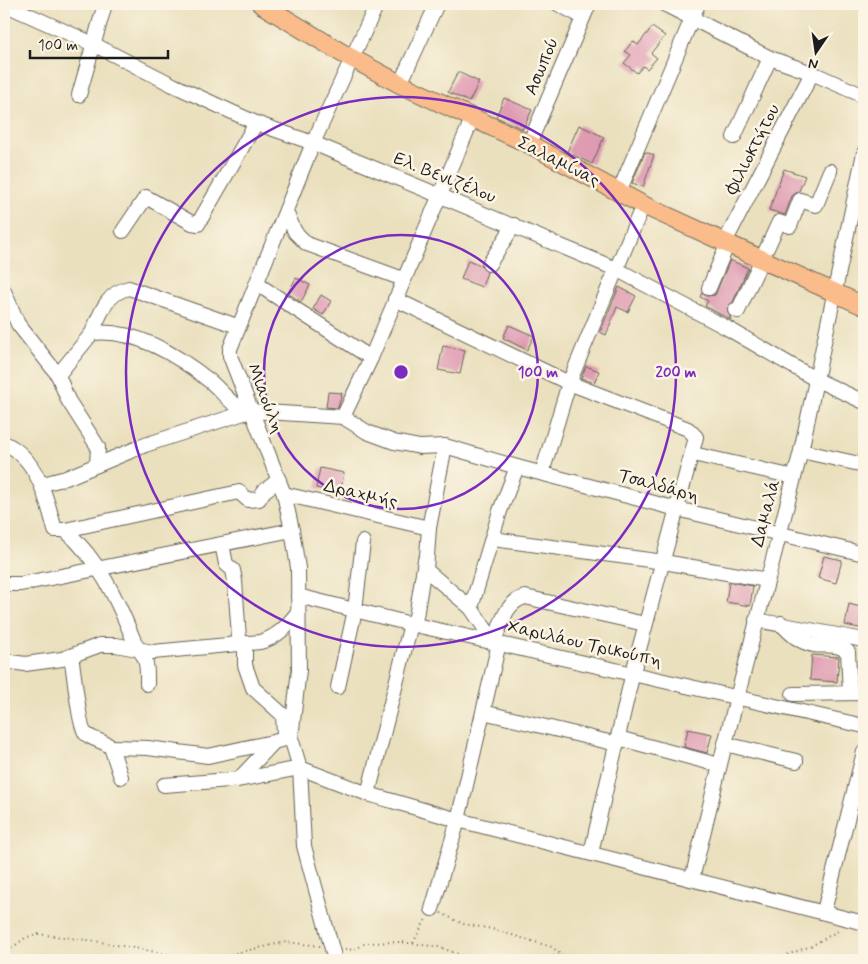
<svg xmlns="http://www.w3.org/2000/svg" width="868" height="964" viewBox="0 0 868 964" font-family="Mynerve,sans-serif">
<rect width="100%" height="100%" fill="#fcf5e5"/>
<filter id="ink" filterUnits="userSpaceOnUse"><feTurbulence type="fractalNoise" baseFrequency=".02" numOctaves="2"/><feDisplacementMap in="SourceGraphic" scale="10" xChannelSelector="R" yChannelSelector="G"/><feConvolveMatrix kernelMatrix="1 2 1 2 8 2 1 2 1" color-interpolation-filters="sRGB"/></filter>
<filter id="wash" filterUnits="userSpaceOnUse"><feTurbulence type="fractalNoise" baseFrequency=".0096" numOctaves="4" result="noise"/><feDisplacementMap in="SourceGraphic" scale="20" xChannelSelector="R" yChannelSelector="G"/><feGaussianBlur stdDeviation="1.12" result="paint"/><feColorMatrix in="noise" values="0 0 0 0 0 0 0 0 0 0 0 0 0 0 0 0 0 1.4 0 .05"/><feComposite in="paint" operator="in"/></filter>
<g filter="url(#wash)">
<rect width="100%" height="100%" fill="#eae0be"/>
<g id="blocks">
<g fill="#df9bb2">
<path d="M652 27 665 36 651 53 657 58 647 69 643 66 637 73 624 63 631 55 625 51 633 41 638 45Z"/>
<path d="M458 72 479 82 469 102 448 92Z"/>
<path d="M504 98 532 110 523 129 496 117Z"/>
<path d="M579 125 604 137 592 164 567 152Z"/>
<path d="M645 152 654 155 643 187 632 183Z"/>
<path d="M784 169 805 176 799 191 792 196 785 215 769 210Z"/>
<path d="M468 260 480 265 487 272 482 287 461 279Z"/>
<path d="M730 260 748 268 733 302 727 308 731 320 705 306 708 301 700 297 702 293 706 296 715 295Z"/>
<path d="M296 278 310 285 301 302 288 293Z"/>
<path d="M619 287 636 296 628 312 617 307 606 335 600 332Z"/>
<path d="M321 295 331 301 323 315 313 309Z"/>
<path d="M509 325 534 336 527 350 503 338Z"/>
<path d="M443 346 465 350 460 374 438 370Z"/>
<path d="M586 366 599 371 594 383 581 378Z"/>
<path d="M328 392 342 393 338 408 326 407Z"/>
<path d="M320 468 344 473 340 493 316 488Z"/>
<path d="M824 556 842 560 836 583 818 578Z"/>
<path d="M729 582 753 586 750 606 726 602Z"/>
<path d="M849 604 864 608V629L845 625Z"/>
<path d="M812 655 839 657 837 682 810 680Z"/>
<path d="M688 729 712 734 707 753 684 747Z"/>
</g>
</g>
</g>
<g filter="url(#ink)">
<use href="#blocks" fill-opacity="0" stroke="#646155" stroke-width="1"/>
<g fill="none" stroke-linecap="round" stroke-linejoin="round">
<defs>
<g id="minor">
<path d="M4 4 93 44 173 85 256 123 313 143 616 269 727 328 815 379 864 402"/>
<path d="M558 4 583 17"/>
<path d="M664 4 770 58 812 73 864 96"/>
<path d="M400 84 437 4"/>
<path d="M79 95 105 4"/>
<path d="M734 137 770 58"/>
<path d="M529 144 589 4"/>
<path d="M619 192 698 4"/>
<path d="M286 212 295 232 307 244 403 279"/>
<path d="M123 231 146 197 192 223 198 224 256 123"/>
<path d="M725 242 812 73"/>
<path d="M489 264 514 225"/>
<path d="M257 284 371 358"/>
<path d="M709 288 728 243"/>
<path d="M4 291 18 324 58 375 68 400 98 447 97 465"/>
<path d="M395 299 569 383 688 429 696 437 633 672 591 853"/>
<path d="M735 310 738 311 779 222 790 226 800 200 816 205 830 171"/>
<path d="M92 333C100 314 107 292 129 288L237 326"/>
<path d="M58 375 92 333C134 328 179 356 211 382 226 395 230 406 251 411L343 417 371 358 472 119"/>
<path d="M343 417 367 432 394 442 420 447 445 446 517 467 677 509 864 554"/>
<path d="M4 443C37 457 47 499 55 530H65C99 560 117 599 134 641 136 647 141 651 144 657 148 665 147 676 147 684"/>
<path d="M445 446 429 528 426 570 471 608"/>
<path d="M801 451 864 465"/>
<path d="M693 454 794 477"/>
<path d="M542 473 569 383 643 205"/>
<path d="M43 484 66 478 145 445 250 411"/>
<path d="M284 494 429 528"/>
<path d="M65 530 239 492 248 500 259 499 264 491 279 480"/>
<path d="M493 539 664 562 767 580"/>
<path d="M222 544 226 564 233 570 235 581 239 638 245 650V665L253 688 283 715 284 735"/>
<path d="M4 584H21L292 530"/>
<path d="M298 596 411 624 864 726"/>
<path d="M756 620 864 640"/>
<path d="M781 623C789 633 800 643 814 645 827 647 836 642 848 652L850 693"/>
<path d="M495 639C502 622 506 602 525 597L645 624"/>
<path d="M71 656C74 670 79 729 86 734 93 740 104 741 111 747L121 777"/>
<path d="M4 661 25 664 62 659 100 645H116L153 652 260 642C278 637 287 626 298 612"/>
<path d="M338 687 355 610 363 542"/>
<path d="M793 694 864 693"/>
<path d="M483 712 617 744"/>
<path d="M618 738 719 765"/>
<path d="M725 744 796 761"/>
<path d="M111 747 148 748 208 756 291 738"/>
<path d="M238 780 272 744"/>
<path d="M164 785 243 779 300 768 368 794 458 820 864 923"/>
<path d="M368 794 411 624 416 617 425 560"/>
<path d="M692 879 725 744 801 451 864 153"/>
<path d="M432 909 458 820 499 643 488 633 471 608 500 511 517 467"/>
<path d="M824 911 864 752"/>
<path d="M335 960 304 846 300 768 291 738 299 670 298 568 292 530 284 494 230 356V349L313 143 377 4"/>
</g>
<path id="major" d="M261 4 342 53 400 84 529 144 643 205 864 306"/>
</defs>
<use href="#minor" stroke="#646155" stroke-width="16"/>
<use href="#major" stroke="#646155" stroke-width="20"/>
<g stroke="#646155" stroke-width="2" stroke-dasharray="1 4" stroke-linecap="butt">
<path d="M441 913 463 924 492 929 552 947 565 958"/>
<path d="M413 943 426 919"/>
<path d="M345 949 354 950 366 943 401 942 439 947 475 960"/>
<path d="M4 954 25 938 37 934 95 941 189 958H213L286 942 320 946"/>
<path d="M229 960 230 955"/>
<path d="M539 960 557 955 572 960"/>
<path d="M773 960 811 946 840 930"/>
</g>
<use href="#minor" stroke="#fff" stroke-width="14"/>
<use href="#major" stroke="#f9bc8a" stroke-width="18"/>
</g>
</g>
<g fill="none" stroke="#7b2cbf" stroke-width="2.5">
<circle cx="401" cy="372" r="137"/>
<circle cx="401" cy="372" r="275"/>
</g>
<g text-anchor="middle" stroke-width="5" stroke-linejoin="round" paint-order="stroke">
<g font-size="18" fill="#1c1c1c" stroke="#fcf5e5">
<text transform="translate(541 66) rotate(-67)" y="6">Ασωπού</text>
<text transform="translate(752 149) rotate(-63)" y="6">Φιλιοκτήτου</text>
<text transform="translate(559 161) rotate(27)" y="6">Σαλαμίνας</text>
<text transform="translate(445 177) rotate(22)" y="6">Ελ. Βενιζέλου</text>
<text transform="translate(266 398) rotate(69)" y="6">Μιαούλη</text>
<text transform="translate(659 485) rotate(15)" y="6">Τσαλδάρη</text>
<text transform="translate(361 493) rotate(13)" y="6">Δραχμής</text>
<text transform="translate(765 513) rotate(-75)" y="6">Δαμαλά</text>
<text transform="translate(585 643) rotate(13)" y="6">Χαριλάου Τρικούπη</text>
</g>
</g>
<circle cx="401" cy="372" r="8" fill="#7b2cbf" stroke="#fcf5e5" stroke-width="2.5"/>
<g font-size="15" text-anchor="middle" font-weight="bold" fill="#7b2cbf" stroke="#fcf5e5" stroke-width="5" stroke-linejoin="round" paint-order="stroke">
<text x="538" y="377">100 m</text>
<text x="676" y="377">200 m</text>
</g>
<rect width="868" height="964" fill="none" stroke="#fcf5e5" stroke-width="20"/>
<g transform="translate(816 52) rotate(193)" stroke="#fcf5e5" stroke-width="4" paint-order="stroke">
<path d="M0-4L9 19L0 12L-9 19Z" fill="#1c1c1c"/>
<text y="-8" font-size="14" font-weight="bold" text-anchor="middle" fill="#1c1c1c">N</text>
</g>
<path d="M30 50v8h138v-8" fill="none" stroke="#1c1c1c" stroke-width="2.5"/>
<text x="38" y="50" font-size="15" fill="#1c1c1c" stroke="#fcf5e5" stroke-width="4" paint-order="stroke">100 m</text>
</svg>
